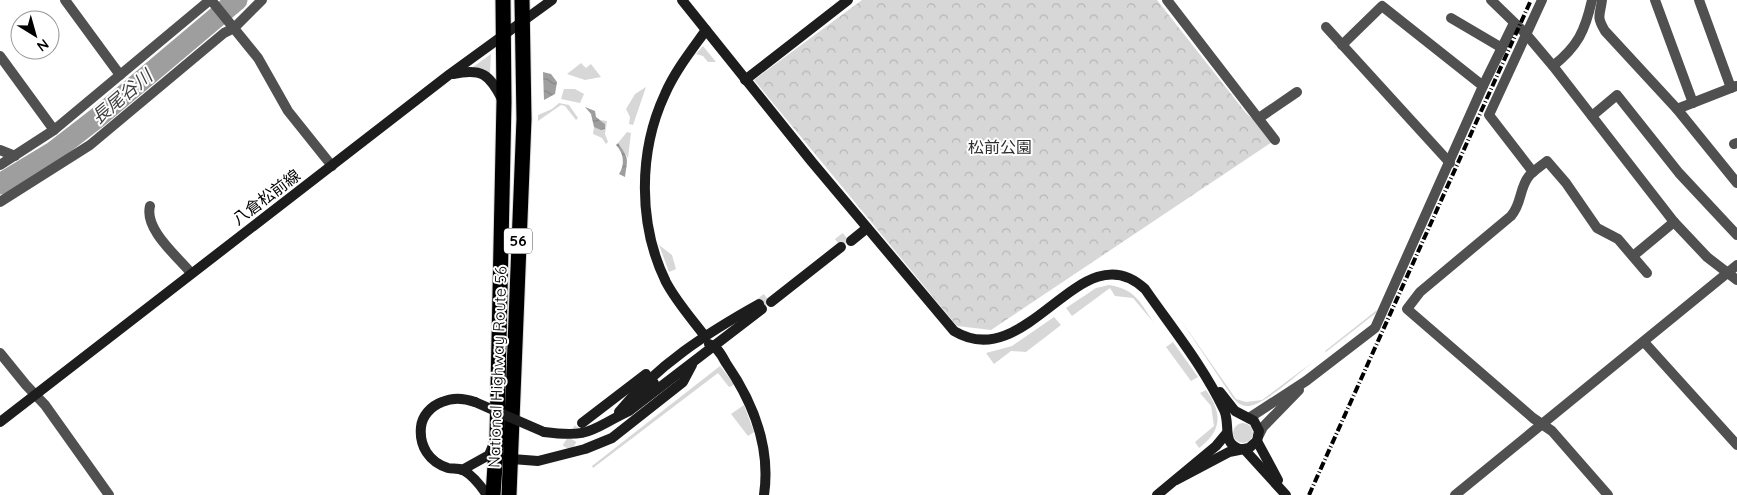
<svg xmlns="http://www.w3.org/2000/svg" width="1737" height="495" viewBox="0 0 1737 495" font-family="Quicksand,'Noto Sans JP',sans-serif">
<defs>
<pattern id="park-crowns" width="20" height="18" patternUnits="userSpaceOnUse" patternTransform="scale(1.25)"><rect width="20" height="18" fill="#d7d7d7"/><path d="M2 6a3 3 0 1 1 6 0M12 15a3 3 0 1 1 6 0" fill="none" stroke="#b7b7b7"/></pattern>
<pattern id="water-waves" width="16" height="10" patternUnits="userSpaceOnUse" patternTransform="scale(1.25)"><rect width="16" height="10" fill="#9e9e9e"/><path d="M0 5q4-4 8 0t8 0" fill="none" stroke="#868686"/></pattern>
</defs>
<rect width="100%" height="100%" fill="#fff"/>
<g fill="#d7d7d7">
<path d="M703 46 716 62H708L703 56 696 54Z"/>
<path d="M491 54 490 73 473 67Z"/>
<path d="M581 63 586 68 591 64 601 77 585 80 567 74Z"/>
<path d="M646 87 633 125 629 124 630 117 626 109 635 94Z"/>
<path d="M564 89H575L584 94 580 103 561 99Z"/>
<path d="M559 103 569 105 578 118 576 120 565 106 561 105 538 121V115L552 109Z"/>
<path d="M600 120 607 121 605 134 608 142 606 144 602 138 593 134 594 127 605 129 603 122Z"/>
<path d="M627 132 631 133 628 158 618 143Z"/>
<path d="M659 245 672 255 676 269 669 272Z"/>
<path d="M1109 285C1135 289 1140 302 1154 323L1133 298 1115 296 1110 288 1072 316 1066 308 1096 288Z"/>
<path d="M1377 310 1376 313 1326 352 1325 351Z"/>
<path d="M1178 316 1236 399 1246 402 1262 400 1314 361C1301 371 1262 408 1246 406 1239 405 1235 401 1231 395Z"/>
<path d="M1054 317 1061 325 1026 352 1011 351 994 364 986 353 1012 346Z"/>
<path d="M1173 342 1198 377 1191 381 1166 347Z"/>
<path d="M720 366 734 384 732 386 729 387 718 373 593 468 592 466Z"/>
<path d="M1206 390C1222 413 1223 430 1199 448L1195 442 1214 426 1211 406 1200 393Z"/>
<path d="M744 405 754 432 748 436 731 414Z"/>
<circle cx="1243" cy="433" r="10"/>
</g>
<path fill="url(#park-crowns)" d="M862 0H1157L1246 113 1275 140 991 330 957 326 754 80Z"/>
<g fill="url(#water-waves)">
<path d="M543 72 551 74 557 82 555 94 544 100Z"/>
<path d="M585 107 595 111 596 117 605 124V129L601 130 594 127 591 114Z"/>
<path d="M618 143C629 159 628 157 625 177L619 174C625 165 624 153 616 145Z"/>
</g>
<g fill="none" stroke-linecap="round" stroke-linejoin="round">
<path stroke="#9e9e9e" stroke-width="21" d="M0 184 53 152 97 118 237 0"/>
<g stroke="#d9d9d9" stroke-width="10" stroke-dasharray="10 5" stroke-linecap="butt">
<path d="M838 243 847 236"/>
<path d="M759 304 768 297"/>
<path d="M567 448 579 428"/>
</g>
<defs>
<g id="highway">
<path d="M493 495 497 436 504 102 503 0"/>
<path d="M509 495 524 119 522 0"/>
</g>
</defs>
<use href="#highway" stroke="#dbdbdb" stroke-width="17"/>
<g stroke="#505050" stroke-width="10">
<path d="M65 0 120 75"/>
<path d="M211 0 258 58 288 111 332 166"/>
<path d="M1167 0 1275 140"/>
<path d="M1491 0 1526 34 1553 66 1674 222 1707 257 1737 280"/>
<path d="M1602 0C1600 16 1596 16 1605 31L1677 109 1737 183"/>
<path d="M1655 0 1693 103"/>
<path d="M1699 0 1731 88"/>
<path d="M1451 18 1502 48"/>
<path d="M1326 27 1450 163"/>
<path d="M1342 45 1382 6 1483 86"/>
<path d="M0 56 54 130"/>
<path d="M1553 66C1578 46 1585 31 1592 0"/>
<path d="M1677 109 1736 86"/>
<path d="M1592 116 1617 95 1679 173 1737 235"/>
<path d="M1259 118 1297 92"/>
<path d="M1734 144 1737 143"/>
<path d="M0 150 15 156"/>
<path d="M0 165 54 130 210 0"/>
<path d="M1533 172 1489 115 1542 0"/>
<path d="M0 202 90 145 224 33 234 28 262 0"/>
<path d="M150 206C144 229 177 256 191 273"/>
<path d="M1633 256 1674 222"/>
<path d="M1644 342 1737 445"/>
<path d="M0 353 26 385 45 405 109 495"/>
<path d="M1249 418 1306 381 1375 328 1483 86 1514 23"/>
<path d="M1258 437 1263 427 1299 390"/>
<path d="M1455 495 1737 265"/>
<path d="M1608 495 1552 431 1533 418 1407 309 1420 292 1511 216C1522 204 1519 188 1529 176 1533 171 1541 166 1547 161L1566 183 1597 228 1618 239 1647 273"/>
</g>
<g stroke="#1d1d1d" stroke-width="10">
<path d="M682 0 812 162 954 331C1028 376 1081 229 1145 289 1172 328 1204 367 1224 410 1231 425 1221 443 1240 449"/>
<path d="M453 74C482 68 489 74 502 99"/>
<path d="M745 80 848 0"/>
<path d="M851 241 867 228"/>
<path d="M771 302 841 247"/>
<path d="M704 335C691 318 676 301 666 282 638 225 638 152 665 94 675 71 691 51 706 30"/>
<path d="M709 344C717 346 722 356 726 363 753 402 771 447 764 495"/>
<path d="M634 397 654 383"/>
<path d="M475 402C464 398 453 397 442 402 431 406 422 416 421 427 419 446 429 462 448 468 452 469 458 468 463 470 472 475 481 486 487 495"/>
<path d="M619 412C657 365 707 333 759 304"/>
<path d="M0 422 450 74 552 0"/>
<path d="M582 423 646 374"/>
<path d="M544 432C592 438 589 430 629 411L762 309"/>
<path d="M1257 441 1278 480"/>
<path d="M1244 449 1286 495"/>
<path d="M512 459 538 461 585 449 612 438 683 382 692 365"/>
<path d="M462 470 489 455 494 443"/>
<path d="M1176 480 1229 452 1249 448 1257 441 1259 431 1254 421 1235 411 1220 392"/>
<path d="M1157 495 1216 446 1226 434"/>
</g>
<use href="#highway" stroke="#000" stroke-width="15"/>
<path stroke="#000" stroke-width="4" stroke-dasharray="8 2.5 1 2.5" stroke-linecap="butt" d="M1309 495 1531 0"/>
<path stroke="#1d1d1d" stroke-width="10" d="M475 402 544 432"/>
</g>
<g text-anchor="middle" stroke-width="4" stroke-linejoin="round" paint-order="stroke">
<rect fill="#fff" stroke="#4c4c4c" stroke-width="1" x="504" y="228.5" width="28" height="25" rx="4"/>
<g font-size="15" font-weight="bold" fill="#000">
<text x="518" y="246">56</text>
</g>
<g font-size="16" fill="#2e2e2e" stroke="#fff">
<text x="1000" y="153">松前公園</text>
</g>
<g font-size="16" fill="#000" stroke="#fff">
<text transform="translate(266 197) rotate(-37)" y="6">八倉松前線</text>
<text transform="translate(497 367) rotate(-88)" y="6">National Highway Route 56</text>
</g>
<g font-size="18" font-style="italic" fill="#3f3f3f" stroke="#fff">
<text transform="translate(122 97) rotate(-40)" y="6">長尾谷川</text>
</g>
</g>
<g transform="translate(35 35) rotate(143)"><circle r="24" fill="#ffffff" stroke="#999999"/>
<path d="M0-4L9 19L0 12L-9 19Z" fill="#000000"/>
<text y="-8" font-size="14" font-weight="bold" text-anchor="middle" fill="#000000">N</text>
</g>
</svg>
